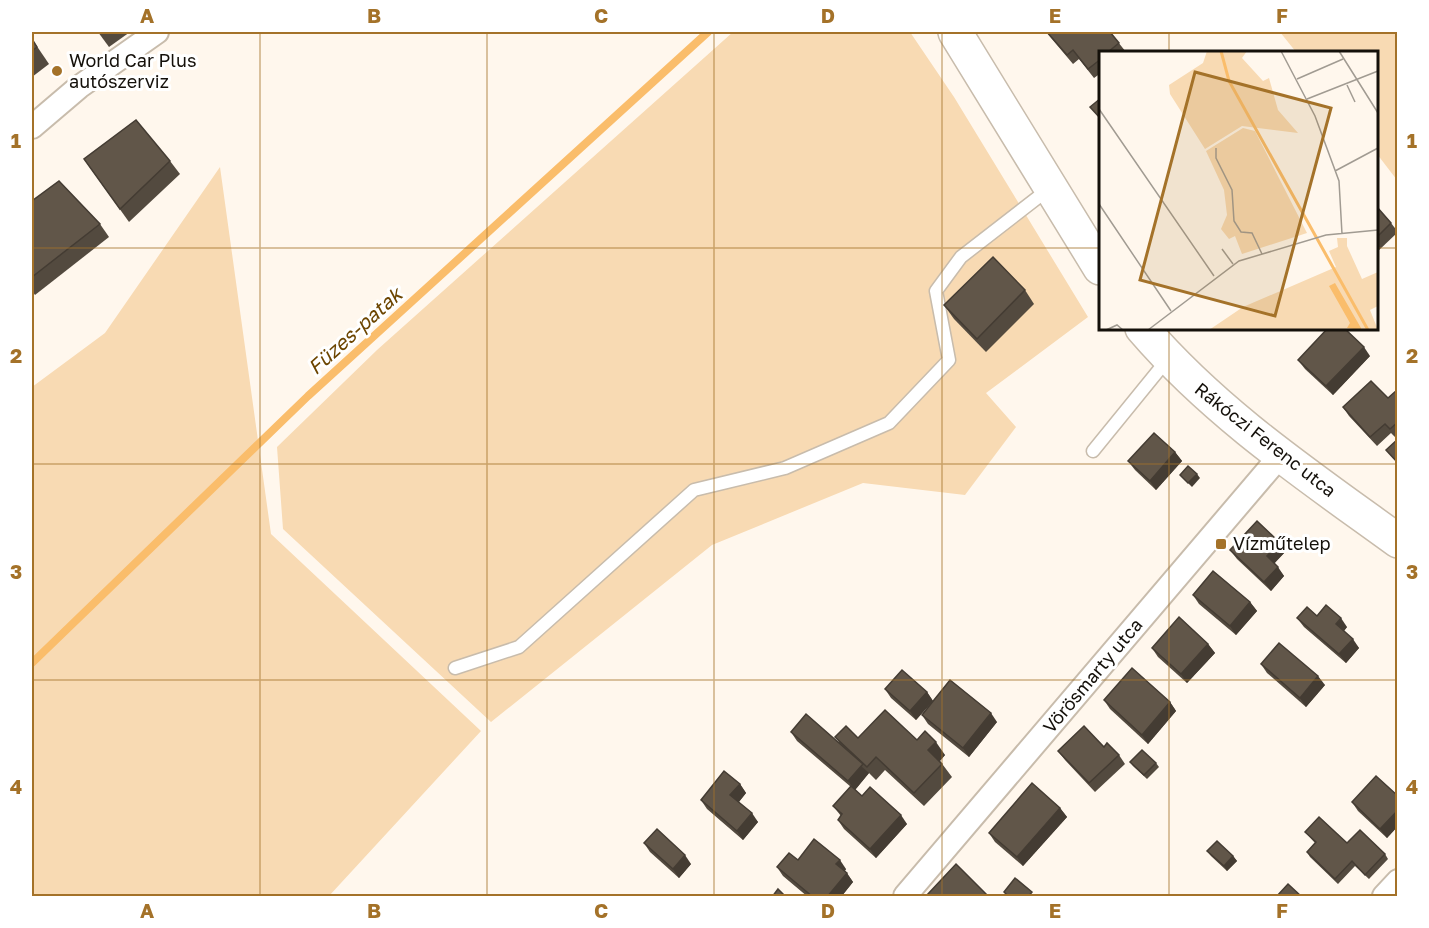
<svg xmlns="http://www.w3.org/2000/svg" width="1429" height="928" viewBox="0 0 1429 928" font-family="'Golos Text',sans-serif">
<rect width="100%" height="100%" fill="#fff7ed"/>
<g fill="#f8dab3">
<path d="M733 32H910L954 97 1088 317 986 393 1016 427 965 495 863 483 712 545 491 722 283 529 277 447 377 350Z"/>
<path d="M1280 32H1397V180L1377 154 1376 52H1296Z"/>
<path d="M220 167 271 534 481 731 329 896H32V387L105 333Z"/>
</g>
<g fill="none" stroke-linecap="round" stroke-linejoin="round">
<path stroke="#fabd6b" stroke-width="8" d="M32 663 308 396 708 32"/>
<defs>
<g id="service">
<path d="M1093 451 1167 360"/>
<path d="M455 668 519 647 694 490 785 468 889 423 949 360 936 291 961 257 1050 188"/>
</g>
<g id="minor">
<path d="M32 127 79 87 157 32"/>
<path d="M905 896 1280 456"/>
<path d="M1384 896 1398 881"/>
</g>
<g id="secondary">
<path d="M955 32 1100 268"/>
<path d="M1142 328C1216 414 1307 475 1398 541"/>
</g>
</defs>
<use href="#service" stroke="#c8bcac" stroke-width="15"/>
<use href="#minor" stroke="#c8bcac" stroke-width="26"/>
<use href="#secondary" stroke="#c8bcac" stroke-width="36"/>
<use href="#service" stroke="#fff" stroke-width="12"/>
<use href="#minor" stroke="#fff" stroke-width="22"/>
<use href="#secondary" stroke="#fff" stroke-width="33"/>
</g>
<g fill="#534a3f">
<path d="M98 32H130L109 47Z"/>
<path d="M1046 32H1110L1126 52H1101V73L1094 78 1079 59 1073 64Z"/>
<path d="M32 39 49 64 32 77Z"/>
<path d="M84 159 170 161 180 174 129 222Z"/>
<path d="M32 201 100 224 109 237 35 295 32 291Z"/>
<path d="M1377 207 1391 223 1398 232 1377 252Z"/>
<path d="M1025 290 1034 304 986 352 954 319 944 305Z"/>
<path d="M1370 356 1333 395 1305 369 1298 360Z"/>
<path d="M1398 391V437L1396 438 1391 433 1377 446 1349 416 1343 407 1388 398Z"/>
<path d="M1175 452 1182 461 1156 490 1135 470 1128 461Z"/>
<path d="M1279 542 1286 551 1274 563 1284 576 1271 591 1237 559 1230 550Z"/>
<path d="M1193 595 1250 602 1257 611 1236 635 1199 604Z"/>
<path d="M1317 616 1347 627 1344 631 1359 648 1346 663 1304 627 1297 618Z"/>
<path d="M1208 644 1215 653 1187 683 1158 657 1152 648Z"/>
<path d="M1261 664 1325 685 1306 707 1267 673Z"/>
<path d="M885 689 927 692 933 701 997 722 969 757 928 724 922 715 930 704 916 720 891 698Z"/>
<path d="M1104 700 1170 702 1176 711 1148 744 1110 709Z"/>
<path d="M791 732 839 742 835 737 917 740 945 755 940 761 952 777 924 806 885 770 876 780 869 773 855 790 862 796 907 824 876 858 844 829 838 820 841 816 833 806 851 787 797 741Z"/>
<path d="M1104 747 1119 755 1125 764 1095 792 1065 760 1058 751Z"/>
<path d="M1130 762 1156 763 1159 767 1147 779 1133 766Z"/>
<path d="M740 784 746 793 739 802 758 822 743 840 707 809 701 800Z"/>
<path d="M1398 796V826L1387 838 1358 811 1352 802Z"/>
<path d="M1060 808 1067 817 1023 866 995 842 989 833Z"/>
<path d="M1305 832 1385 854 1388 859 1369 879 1355 866 1338 884 1310 857 1307 852 1315 843Z"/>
<path d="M644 843 691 864 679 878 650 852Z"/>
<path d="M1207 851 1233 856 1237 861 1227 871 1211 856Z"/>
<path d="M798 860 846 869 845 871 853 882 841 897H808L783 876 777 867Z"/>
</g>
<g fill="#443c33">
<path d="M1364 347 1370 356 1333 395 1326 386Z"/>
<path d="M1175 452 1182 461 1156 490 1150 481Z"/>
<path d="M1197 474 1200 478 1192 487 1188 483Z"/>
<path d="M1279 542 1286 551 1273 565 1267 556Z"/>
<path d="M1278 567 1284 576 1271 591 1264 582Z"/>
<path d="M1250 602 1257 611 1236 635 1230 626Z"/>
<path d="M1341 618 1347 627 1342 633 1336 624Z"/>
<path d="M1353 639 1359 648 1346 663 1339 654Z"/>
<path d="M1208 644 1215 653 1187 683 1181 674Z"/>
<path d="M1318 676 1325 685 1306 707 1300 698Z"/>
<path d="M927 692 933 701 916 720 910 711Z"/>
<path d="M1170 702 1176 711 1148 744 1142 735Z"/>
<path d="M991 713 997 722 969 757 963 748Z"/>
<path d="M936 742 945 755 938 763 928 750Z"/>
<path d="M861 766 869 773 855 790 848 781Z"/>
<path d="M740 784 746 793 737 804 730 795Z"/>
<path d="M1060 808 1067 817 1023 866 1017 857Z"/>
<path d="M1398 810V826L1387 838 1380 829Z"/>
<path d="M752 813 758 822 743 840 737 831Z"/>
<path d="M901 815 907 824 876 858 870 849Z"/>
<path d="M685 855 691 864 679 878 673 869Z"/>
<path d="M1233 856 1237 861 1227 871 1224 866Z"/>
<path d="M840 860 846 869 843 873 836 864Z"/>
<path d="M847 873 853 882 841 897H827Z"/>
</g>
<g fill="#615649" stroke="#443c33" stroke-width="1.5">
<path d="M1047 32H1110L1119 43 1108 52H1101V59L1088 69 1073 50 1067 55Z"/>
<path d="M32 39 37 47 32 51Z"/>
<path d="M1101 98V119L1090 107Z"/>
<path d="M136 120 170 161 120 209 84 159Z"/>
<path d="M59 181 100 224 32 277V201Z"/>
<path d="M1377 207 1391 223 1377 237Z"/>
<path d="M993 257 1025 290 977 339 944 305Z"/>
<path d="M1328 328H1344L1364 347 1326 386 1298 360Z"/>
<path d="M1371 381 1388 398 1397 390 1398 391V422L1390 429 1385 424 1370 437 1343 407Z"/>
<path d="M1154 433 1175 452 1150 481 1128 461Z"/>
<path d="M1398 439V463L1386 450Z"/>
<path d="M1188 466 1197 474 1188 483 1180 475Z"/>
<path d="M1257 521 1279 542 1267 556 1278 567 1264 582 1230 550Z"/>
<path d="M1213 571 1250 602 1230 626 1193 595Z"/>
<path d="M1326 605 1341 618 1336 624 1353 639 1339 654 1297 618 1307 607 1317 616Z"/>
<path d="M1179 617 1208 644 1181 674 1152 648Z"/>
<path d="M1279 643 1318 676 1300 698 1261 664Z"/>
<path d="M1132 668 1170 702 1142 735 1104 700Z"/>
<path d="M902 670 927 692 910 711 885 689Z"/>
<path d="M950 680 991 713 963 748 922 715Z"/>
<path d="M885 710 917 740 925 731 936 742 928 750 942 764 914 793 876 757 867 767 835 737 846 726 858 738Z"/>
<path d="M806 714 863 764 848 781 791 732Z"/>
<path d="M1084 726 1104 747 1107 743 1119 755 1089 783 1058 751Z"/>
<path d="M1142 750 1156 763 1144 775 1130 762Z"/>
<path d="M724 771 740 784 730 795 752 813 737 831 701 800Z"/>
<path d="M1376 776 1398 796V810L1380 829 1352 802Z"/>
<path d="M1032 783 1060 808 1017 857 989 833Z"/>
<path d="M851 786 862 796 870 787 901 815 870 849 838 820 842 814 833 806Z"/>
<path d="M1319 817 1347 843 1360 830 1385 854 1365 875 1352 861 1335 879 1307 852 1316 842 1305 832Z"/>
<path d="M657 829 685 855 673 869 644 843Z"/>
<path d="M814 839 840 860 836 864 847 873 827 897H813L777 867 789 853 798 860Z"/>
<path d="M1217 841 1233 856 1224 866 1207 851Z"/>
<path d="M956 864 989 897H929L927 895Z"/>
<path d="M1015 878 1032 892 1028 897H1009L1004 892Z"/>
<path d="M1288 884 1302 897H1276Z"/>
<path d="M778 889 786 897H772Z"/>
</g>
<path fill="none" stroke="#a47229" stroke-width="1.5" stroke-opacity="0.55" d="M260 32V896M487 32V896M714 32V896M942 32V896M1169 32V52M32 248H1100M1376 248H1398M1169 328V896M32 464H1398M32 680H1398"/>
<g fill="#a47229" stroke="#fff" stroke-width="2">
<circle cx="57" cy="71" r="6"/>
<rect x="1215" y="538" width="12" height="12" rx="3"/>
</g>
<g text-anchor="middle" stroke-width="6" stroke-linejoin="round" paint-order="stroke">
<g font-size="18" fill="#14100a" stroke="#fff" text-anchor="start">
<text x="69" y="67">World Car Plus<tspan x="69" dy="21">autószerviz</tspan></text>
<text x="1233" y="550">Vízműtelep</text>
</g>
<g font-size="18" fill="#14100a" stroke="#fff">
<text transform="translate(1265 440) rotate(38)" y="6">Rákóczi Ferenc utca</text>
<text transform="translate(1093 676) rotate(-50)" y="6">Vörösmarty utca</text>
</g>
<g font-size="20" font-style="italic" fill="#6c4500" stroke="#fff">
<text transform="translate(355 331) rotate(-42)" y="7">Füzes-patak</text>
</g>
</g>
<g transform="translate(1099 51)">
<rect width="279" height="279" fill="#fff7ed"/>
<path d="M108 0H148L143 7 164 30 170 27 179 59 199 82 143 75 106 98 71 43 70 34 104 12ZM144 77 156 80 208 182 143 203 136 185 130 188 122 178 128 164 125 139 107 100ZM238 187H248V195L263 228 279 221V255L271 259 279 279H110L144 256 237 216 230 200 239 196Z" fill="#f8dab3"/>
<path d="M236 232 262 277V279L248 277 251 272 230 235Z" fill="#fabd6b"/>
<path fill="none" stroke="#fabd6b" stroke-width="3" d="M122 0 130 30 269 279"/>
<path fill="none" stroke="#a19b92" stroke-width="1.5" d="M182 0 216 65 240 130 243 183M240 0 279 62M198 28 244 8M248 34 256 51M208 48 279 20M0 58 115 225M117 97V107L133 139 135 170 142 181 153 182 163 203M236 120 279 97M0 153 72 260M123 198 134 213M7 279 18 274 24 279M49 279 140 210 227 184 279 179"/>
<path fill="#a47229" fill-opacity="0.15" stroke="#a47229" stroke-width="3" d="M96 21 232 57 176 265 41 229Z"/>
<rect width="279" height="279" fill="none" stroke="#14100a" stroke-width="3"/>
</g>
<rect width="1429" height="928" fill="none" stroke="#ffffff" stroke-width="66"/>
<rect x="33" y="33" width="1363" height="862" fill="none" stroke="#a47229" stroke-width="2"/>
<g font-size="20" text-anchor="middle" font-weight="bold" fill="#a47229">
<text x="147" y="23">A</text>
<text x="374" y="23">B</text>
<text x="601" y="23">C</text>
<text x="828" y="23">D</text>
<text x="1055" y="23">E</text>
<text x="1282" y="23">F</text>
<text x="16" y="148">1</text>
<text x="1412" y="148">1</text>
<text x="16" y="363">2</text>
<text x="1412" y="363">2</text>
<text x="16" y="579">3</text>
<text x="1412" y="579">3</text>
<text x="16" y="794">4</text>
<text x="1412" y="794">4</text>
<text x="147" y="918">A</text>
<text x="374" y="918">B</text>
<text x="601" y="918">C</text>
<text x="828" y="918">D</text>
<text x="1055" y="918">E</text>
<text x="1282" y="918">F</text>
</g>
</svg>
